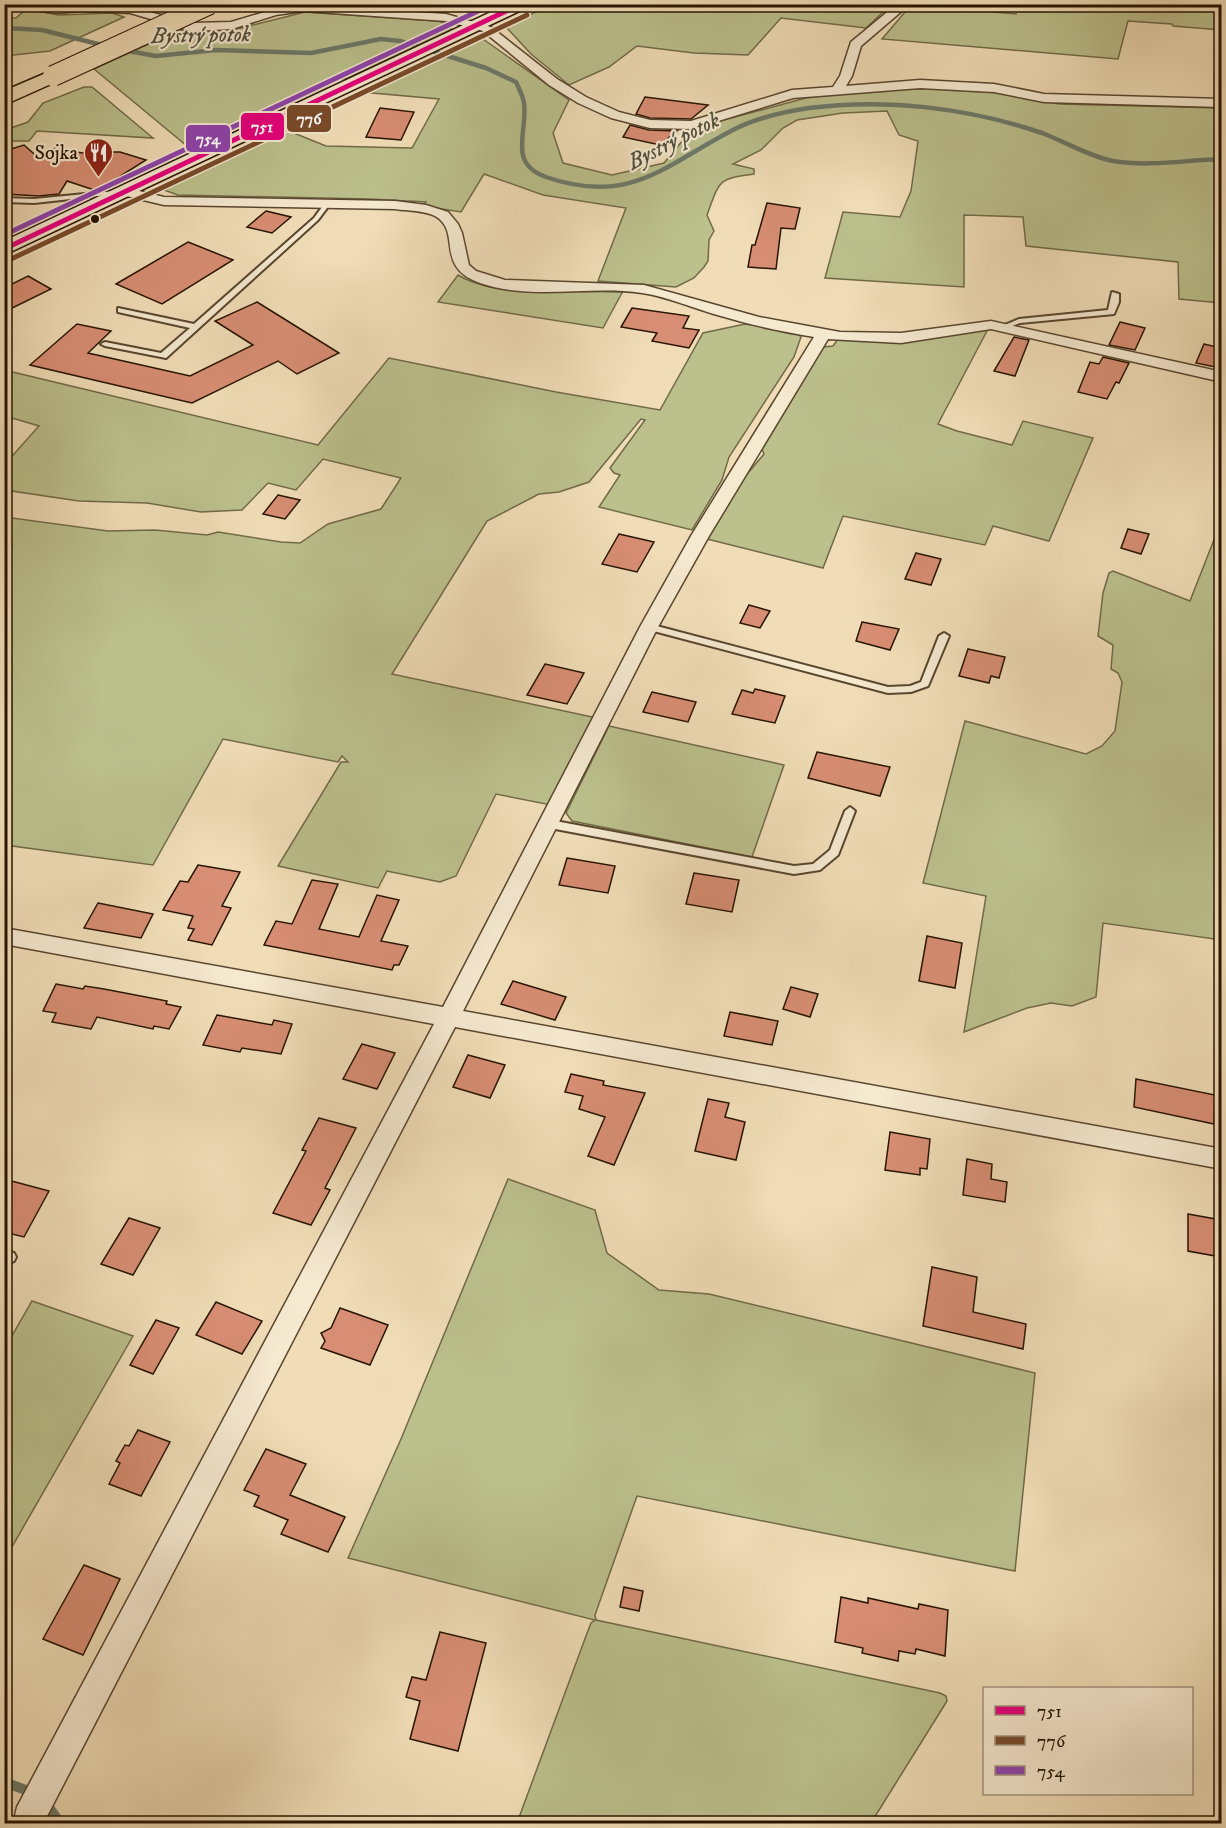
<svg xmlns="http://www.w3.org/2000/svg" width="1226" height="1828" viewBox="0 0 1226 1828" font-family="'IM FELL DW Pica',serif">
<rect width="100%" height="100%" fill="#f0ddb7"/>
<filter id="stains"><feTurbulence type="fractalNoise" baseFrequency=".00333" numOctaves="4"/><feColorMatrix values="0 0 0 0 .2 0 0 0 0 .09 0 0 0 0 .02 0 0 0 .5 -.17"/></filter>
<radialGradient id="worn" r=".72"><stop offset=".6" stop-color="#630" stop-opacity="0"/><stop offset="1" stop-color="#630" stop-opacity=".3"/></radialGradient>
<g fill="#bbc08d" stroke="#716a47" stroke-width="1.5">
<path d="M1017 4 1221 5V30L1173 26 1172 24 1128 21 1118 59 882 39 911 5 1016 14Z"/>
<path d="M549 5H897L883 12 866 28 781 18 748 55 694 53 637 46 609 67 569 85 531 54 506 27Z"/>
<path d="M26 9 59 15 112 13 124 17 50 51 5 56V18H16Z"/>
<path d="M305 12 438 21 450 25 451 30 348 78 330 81 329 85 204 143 187 146 94 69 179 30 229 31Z"/>
<path d="M483 39 569 100 553 133 563 163 612 175 664 163 693 128 806 98 864 91 938 88 994 92 1059 104 1221 108V303L1179 299 1178 262 1026 246 1023 217 964 215V287L825 278 843 212 900 217 911 191 918 141 899 135 887 111 843 113 797 120 783 128 761 150 733 164 754 169V174C717 179 720 180 707 215L714 231 709 240 708 261 704 267 694 278 676 287 598 281 626 208 543 195 484 174 461 212 423 206 426 202 369 199 178 195 161 189 284 129 326 146 412 148 439 99 361 92Z"/>
<path d="M84 87H92L153 138 37 131 29 141H5V130L28 122 43 103Z"/>
<path d="M458 275C502 301 573 287 623 291L603 328 438 302Z"/>
<path d="M745 324 796 332 801 337 794 357 729 457 722 480 692 530 599 507 620 475 614 473 610 468 645 420 641 419 589 482 559 492 539 494 487 521 392 674 597 718 551 805 496 794 456 876 440 882 387 871 378 888 278 866 341 762H348L342 756 338 762 223 739 153 865 5 845 4 551 11 550 12 544 5 545V517L108 531 155 530 207 535 218 532 281 542 300 543 328 524 381 509 401 478 323 459 296 490 268 483 242 510 201 512 147 503 79 501 5 490V464L39 426 5 416 4 370 318 445 389 358 556 392 660 410 703 333Z"/>
<path d="M988 329 938 424 957 431 1012 445 1023 421 1093 438 1049 541 993 526 985 545 843 516 823 568 707 539 743 479 764 454 762 449 767 438 823 347 833 346 838 339Z"/>
<path d="M1217 532 1222 533 1221 940 1103 923 1096 997 1072 1006 1051 1003 1027 1008 964 1032 986 896 923 883 965 721 1086 754 1102 746 1115 731 1122 682 1118 673 1111 669 1113 645 1098 636 1103 593 1109 573 1113 571 1190 601Z"/>
<path d="M609 726 784 765 752 857 572 821 566 813Z"/>
<path d="M508 1179 595 1210 607 1253 659 1290 709 1294 1035 1373 1015 1571 637 1496 595 1615 596 1620 940 1693 946 1696 947 1701 871 1823H517L586 1636 591 1623 595 1620 348 1558 401 1439Z"/>
<path d="M32 1301 133 1336 5 1559V1470L8 1464 11 1442 5 1421V1348Z"/>
</g>
<g fill="none" stroke-linecap="round" stroke-linejoin="round">
<g stroke="#6c7969" stroke-width="4.5">
<path d="M4 28 42 30 106 46"/>
<path d="M123 50 156 56 216 50 311 53 381 39 400 41 486 68 516 82C519 89 523 96 524 103 528 133 507 163 546 177 629 206 664 166 731 131 755 118 782 112 809 108 885 98 969 108 1042 133 1066 142 1088 156 1113 161 1149 167 1186 160 1222 159"/>
</g>
<g stroke="#6c7969" stroke-width="10">
<path d="M4 1782 34 1793"/>
<path d="M45 1802 61 1824"/>
</g>
</g>
<g fill="#d88e74" stroke="#271401" stroke-width="1.5">
<path d="M645 97 708 105 691 119 650 118 636 114Z"/>
<path d="M380 108 414 112 401 140 366 137Z"/>
<path d="M630 125 649 130 677 131 660 145 623 137Z"/>
<path d="M24 145 41 160 55 148 105 157 113 152H120L146 160 97 191 67 181 59 194 39 196 4 194V151Z"/>
<path d="M767 203 800 208 795 229 781 228 776 269 748 267 752 245H755Z"/>
<path d="M266 211 291 217 272 233 247 227Z"/>
<path d="M188 242 233 260 162 304 116 284Z"/>
<path d="M28 276 51 289 4 312V288Z"/>
<path d="M257 302 339 353 297 374 278 361 192 403 30 365 77 324 111 331 88 353 190 376 253 345 215 321Z"/>
<path d="M632 308 689 316 683 328 699 330 689 348 652 341 657 333 621 327Z"/>
<path d="M1120 322 1145 328 1135 350 1109 345Z"/>
<path d="M1014 337 1029 340 1015 376 994 371Z"/>
<path d="M1204 344 1221 348V368L1196 363Z"/>
<path d="M1103 357 1129 363 1119 383 1116 382 1107 399 1078 392 1090 362 1099 364Z"/>
<path d="M278 495 300 500 285 519 263 514Z"/>
<path d="M1128 529 1149 534 1141 554 1121 548Z"/>
<path d="M619 534 654 542 637 572 602 564Z"/>
<path d="M916 553 941 559 931 585 905 579Z"/>
<path d="M749 605 770 611 760 628 740 623Z"/>
<path d="M862 622 899 629 890 650 856 641Z"/>
<path d="M968 649 1005 657 999 678 991 676 989 683 959 676Z"/>
<path d="M545 664 584 673 567 704 527 695Z"/>
<path d="M755 689 785 696 775 723 732 714 742 690 753 693Z"/>
<path d="M652 692 696 702 688 722 643 712Z"/>
<path d="M817 752 890 767 880 796 808 778Z"/>
<path d="M567 858 615 866 608 893 559 885Z"/>
<path d="M198 865 240 872 222 906 231 908 212 945 188 940 194 929 188 928 193 916 163 910 180 881 188 882Z"/>
<path d="M694 873 739 880 732 912 686 904Z"/>
<path d="M312 880 338 884 319 929 359 937 377 895 399 900 381 941 408 946 399 965H394L392 970 264 945 276 921 292 924Z"/>
<path d="M98 903 153 914 141 938 84 928Z"/>
<path d="M927 936 962 943 955 988 919 981Z"/>
<path d="M513 981 566 997 555 1020 501 1004Z"/>
<path d="M56 984 83 989 85 986 104 989 167 1001 166 1004 181 1007 169 1029 154 1026 153 1029 97 1017 91 1029 52 1022 56 1013 43 1011Z"/>
<path d="M791 987 818 994 810 1017 783 1009Z"/>
<path d="M730 1012 778 1021 772 1045 724 1036Z"/>
<path d="M217 1015 272 1025 274 1020 292 1024 281 1054 242 1048 240 1052 203 1045Z"/>
<path d="M362 1044 395 1053 377 1089 343 1079Z"/>
<path d="M468 1055 505 1065 490 1098 453 1087Z"/>
<path d="M571 1074 604 1081 603 1085 645 1093 614 1165 588 1156 605 1117 579 1109 583 1096 565 1092Z"/>
<path d="M1136 1079 1215 1095 1214 1124 1134 1107Z"/>
<path d="M708 1099 729 1103 725 1117 745 1122 736 1160 695 1151Z"/>
<path d="M319 1118 356 1128 325 1188 330 1190 311 1225 273 1213 306 1151 302 1150Z"/>
<path d="M890 1132 930 1139 927 1169 920 1168V1175L885 1170Z"/>
<path d="M967 1159 992 1164 991 1179 1007 1182 1005 1202 963 1195Z"/>
<path d="M4 1179 49 1191 24 1237 4 1232Z"/>
<path d="M1188 1214 1221 1220V1257L1188 1251Z"/>
<path d="M129 1218 160 1228 133 1275 101 1264Z"/>
<path d="M932 1267 977 1277 973 1312 1026 1324 1023 1349 923 1326Z"/>
<path d="M216 1302 262 1321 242 1354 196 1335Z"/>
<path d="M340 1308 388 1325 370 1365 321 1348 325 1341 321 1333 331 1328Z"/>
<path d="M156 1320 179 1328 153 1374 130 1365Z"/>
<path d="M138 1430 170 1442 141 1496 109 1484 120 1463 116 1461 125 1445 129 1446Z"/>
<path d="M266 1449 306 1464 290 1495 345 1517 328 1552 281 1534 288 1520 254 1506 259 1496 244 1490Z"/>
<path d="M84 1565 120 1579 83 1655 43 1639Z"/>
<path d="M624 1587 643 1591 639 1611 620 1607Z"/>
<path d="M841 1597 868 1603V1598L918 1609 919 1604 948 1610 945 1656 916 1649 915 1654 899 1651 898 1661 862 1653 863 1648 835 1642Z"/>
<path d="M440 1632 486 1643 458 1751 410 1739 420 1701 406 1697 412 1677 426 1680Z"/>
</g>
<g fill="none" stroke-linecap="round" stroke-linejoin="round">
<defs>
<g id="lane">
<path d="M115 191 117 192V194L34 203 4 202V198L34 199Z"/>
<path d="M327 202 330 204 318 220 166 358 105 346 101 344 105 342 161 353 190 328 118 312V308L194 324 314 218 325 203Z"/>
<path d="M1112 292 1119 294V302L1114 314 1020 323 1004 329 1000 327 1019 319 1108 310Z"/>
<path d="M649 624 888 687 910 686 921 682 939 636 944 633 949 636 928 686 911 692 888 693 646 629 644 627Z"/>
<path d="M850 807 855 811 838 855 820 870 794 874 550 828 545 824 550 820 794 866 813 864 830 850 845 811Z"/>
<path d="M4 1250 14 1253 16 1257 14 1261 10 1263 4 1261Z"/>
</g>
<g id="street">
<path d="M6 4 130 7 192 23 231 22 275 9 303 5 446 14 491 27 557 79 586 97 619 112 650 120 691 121 792 90 833 87 840 76 851 42 897 4H910L861 46 852 76 846 86 920 80 994 84 1044 94 1222 99V107L1044 102 994 92 920 88 793 98 692 129 650 128 611 118 578 103 549 85 483 31 446 21 303 11 276 15 232 29 192 31 130 13 82 11 56 13 11 7Z"/>
<path d="M127 188 164 197 395 201 426 205 448 212 458 224 462 233 469 265 476 271 505 280 644 285 759 317 840 332 901 333 991 321 1222 372V382L991 329 901 343 828 339 709 536 658 627 463 1011 1222 1149V1169L455 1027 43 1824H13L17 1807 434 1024 4 944V928L443 1007 640 627 691 536 814 337C783 332 751 325 721 316 695 309 669 297 642 293 589 285 532 301 480 283 433 266 463 232 435 216 423 210 408 211 395 209L164 205 122 195 120 192 122 189Z"/>
</g>
<path id="secondary" d="M508 4H530L528 7 4 255V241Z"/>
<path id="highway" d="M53 70 60 72 63 76 60 80 4 105V91Z"/>
</defs>
<use href="#lane" stroke="#59462e" stroke-width="4"/>
<use href="#street" stroke="#59462e" stroke-width="3"/>
<use href="#secondary" stroke="#271401" stroke-width="3"/>
<use href="#highway" stroke="#271401" stroke-width="3"/>
<use href="#lane" fill="#f5e9d0" fill-rule="evenodd"/>
<use href="#street" fill="#f5e9d0" fill-rule="evenodd"/>
<use href="#secondary" fill="#f5e9d0" fill-rule="evenodd"/>
<use href="#highway" fill="#f0ddb7" fill-rule="evenodd"/>
<defs>
<path id="highway-bridge" d="M53 76 210 4"/>
</defs>
<use href="#highway-bridge" stroke="#271401" stroke-width="22" stroke-linecap="butt"/>
<use href="#highway-bridge" stroke="#f0ddb7" stroke-width="20"/>
<defs>
<path id="bus-1" d="M4 249 521 4"/>
<path id="bus-2" d="M9 260 527 15"/>
<path id="bus-3" d="M4 235 493 4"/>
</defs>
<use href="#bus-1" stroke="#f5e9d0" stroke-width="8"/>
<use href="#bus-2" stroke="#f5e9d0" stroke-width="8"/>
<use href="#bus-3" stroke="#f5e9d0" stroke-width="8"/>
<use href="#bus-1" stroke="#e5007d" stroke-width="5"/>
<use href="#bus-2" stroke="#7a4b2a" stroke-width="5"/>
<use href="#bus-3" stroke="#8e44ad" stroke-width="5"/>
</g>
<defs>
<symbol id="restaurant-pin" viewBox="-11 -11 22 30"><path d="M0 17L-7.5 6A9.5 9.5 0 1 1 7.5 6Z" fill="#8f2418" stroke="#f5e9d0"/><path d="M-5-6h1v4h1v-4h1v4h1v-4h1v5L-1.5 .5V6h-2V.5L-5-1ZM5-6V6H3V1.5H1.5Q1.5-4 5-6Z" fill="#fff"/></symbol>
</defs>
<g fill-rule="evenodd">
<use href="#restaurant-pin" x="82" y="136" width="33" height="45"/>
</g>
<circle fill="#271401" stroke="#f5e9d0" stroke-width="2" cx="95" cy="219" r="5"/>
<g text-anchor="middle" stroke-width="4.5" stroke-linejoin="round" paint-order="stroke">
<g font-size="20" fill="#271401" stroke="#f5e9d0" text-anchor="end">
<text x="78" y="159">Sojka</text>
</g>
<g font-size="22" font-style="italic" fill="#4f4f3e" stroke="#f5e9d0">
<text transform="translate(201 34) rotate(-1)" y="8">Bystrý potok</text>
<text transform="translate(673 140) rotate(-27)" y="8">Bystrý potok</text>
</g>
</g>
<g stroke="#f5e9d0" stroke-width="2">
<rect x="286" y="104" width="46" height="29" rx="6" fill="#7a4b2a"/>
<rect x="240" y="112" width="45" height="29" rx="6" fill="#e5007d"/>
<rect x="185" y="124" width="46" height="29" rx="6" fill="#8e44ad"/>
</g>
<g font-size="16" text-anchor="middle" font-weight="bold" fill="#fff">
<text x="309" y="124">776</text>
<text x="262" y="132">751</text>
<text x="208" y="144">754</text>
</g>
<rect width="1226" height="1828" fill="none" stroke="#f0ddb7" stroke-width="24"/>
<rect x="6" y="6" width="1214" height="1816" fill="none" stroke="#271401" stroke-width="3"/>
<rect x="12" y="12" width="1202" height="1804" fill="none" stroke="#271401" stroke-width="1.5"/>
<rect x="983" y="1687" width="210" height="108" fill="#f5e9d0" stroke="#a3947d" stroke-width="1.5"/>
<rect x="995" y="1706" width="30" height="9" fill="#e5007d" stroke="#a3947d" stroke-width="1.5"/>
<text x="1037" y="1717" font-size="18" fill="#271401">751</text>
<rect x="995" y="1736" width="30" height="9" fill="#7a4b2a" stroke="#a3947d" stroke-width="1.5"/>
<text x="1037" y="1747" font-size="18" fill="#271401">776</text>
<rect x="995" y="1766" width="30" height="9" fill="#8e44ad" stroke="#a3947d" stroke-width="1.5"/>
<text x="1037" y="1777" font-size="18" fill="#271401">754</text>
<rect width="100%" height="100%" filter="url(#stains)"/>
<rect width="100%" height="100%" fill="url(#worn)"/>
</svg>
